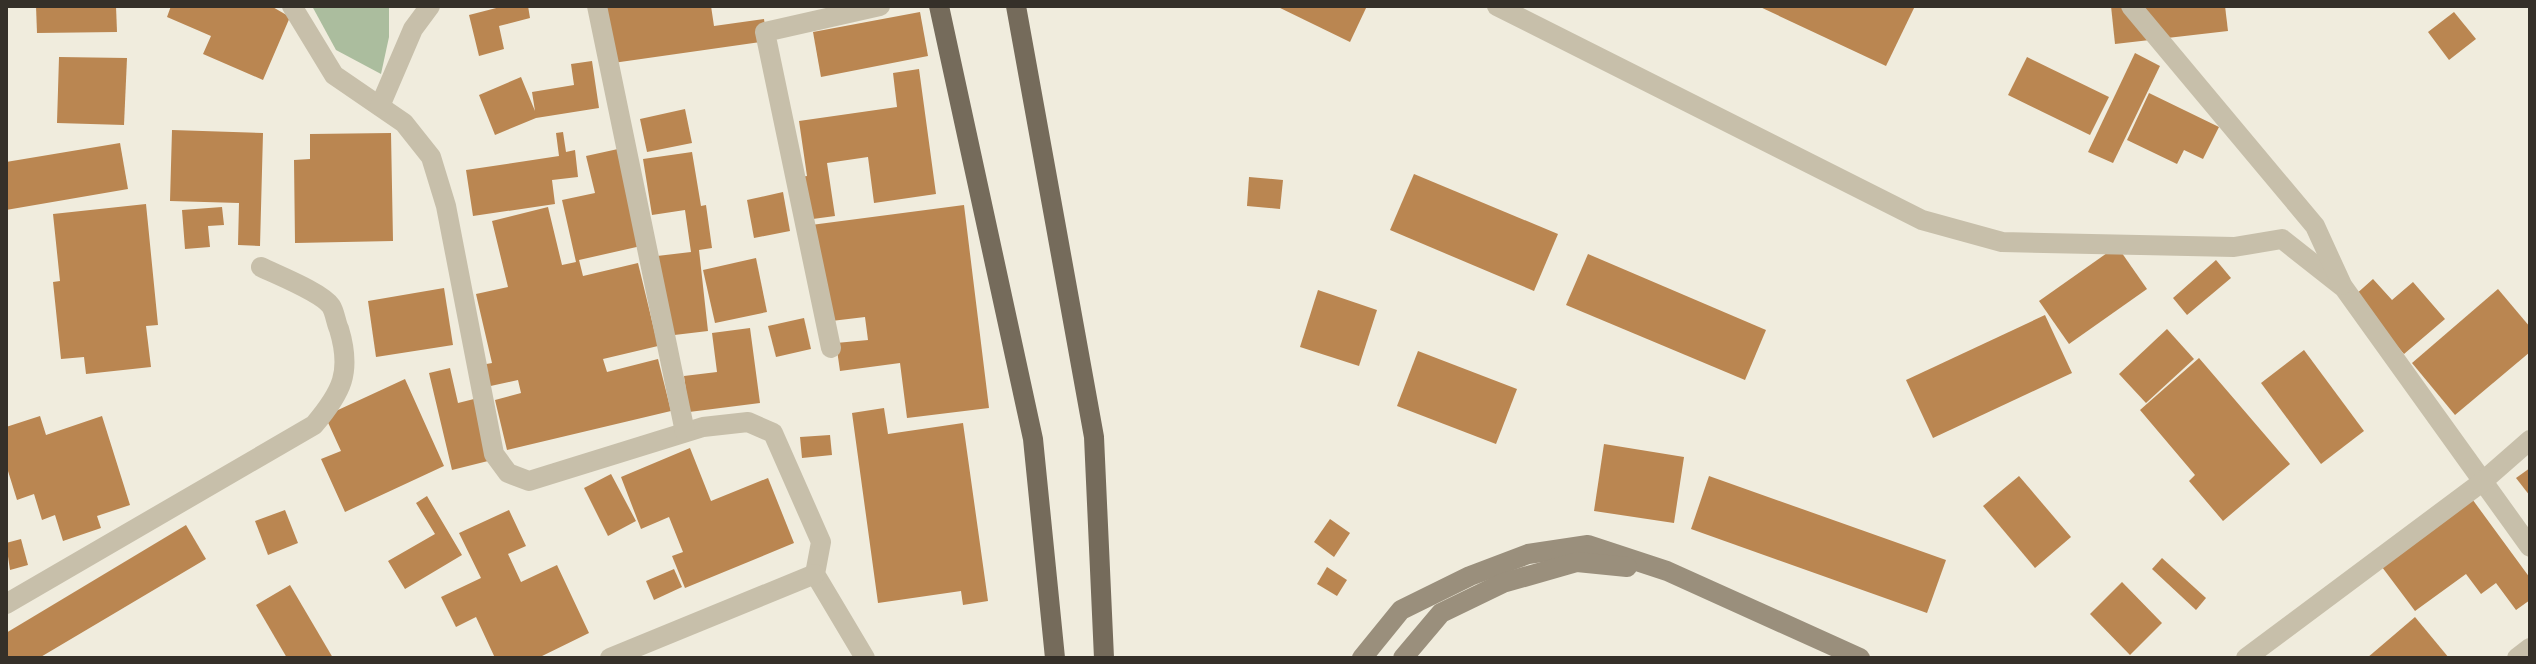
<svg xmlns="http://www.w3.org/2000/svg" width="2536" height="664" viewBox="0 0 2536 664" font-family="Inter,sans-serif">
<rect width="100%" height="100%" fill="#f0ecdd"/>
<path fill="#abbd9e" d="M312 6H389V37L381 74 336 50Z"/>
<g fill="#ba8651">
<path d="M36 6H116L117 32 37 33Z"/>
<path d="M171 6H271L290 17 263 80 203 54 211 36 167 17Z"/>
<path d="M504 6H528L530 18 499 26 504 49 479 56 469 15Z"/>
<path d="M605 6H711L714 26 764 19 767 41 613 63Z"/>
<path d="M1276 6H1367L1350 42Z"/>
<path d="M1758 6H1915L1886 66Z"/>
<path d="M2111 6H2225L2228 31 2115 44Z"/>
<path d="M920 12 928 56 821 77 813 32Z"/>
<path d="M2454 12 2476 39 2449 60 2428 32Z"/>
<path d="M2135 53 2160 66 2113 163 2088 152Z"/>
<path d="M59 57 127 58 124 125 57 123Z"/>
<path d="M2027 57 2109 97 2090 135 2008 95Z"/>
<path d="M592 61 599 108 536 118 495 135 479 95 521 77 535 111 532 92 574 85 571 64Z"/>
<path d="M919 69 936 194 874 203 868 157 827 163 835 216 798 221 792 178 807 176 799 121 897 107 893 73Z"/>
<path d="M2149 93 2219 127 2203 159 2184 150 2177 164 2127 140Z"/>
<path d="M685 109 692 143 647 152 640 119Z"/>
<path d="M172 130 263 133 260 246 238 245 239 203 170 201Z"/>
<path d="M563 132 566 152 575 150 578 177 552 180 555 204 473 216 466 170 559 156 556 133Z"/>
<path d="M391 133 393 241 295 243 294 160 310 159V134Z"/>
<path d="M120 143 128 189 6 210V162Z"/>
<path d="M618 149 641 246 579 260 583 276 638 263 658 346 603 359 607 372 658 359 671 411 507 450 495 400 521 393 518 380 486 387 481 365 492 363 476 294 508 287 492 221 548 207 562 265 576 262 562 200 595 193 586 156Z"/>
<path d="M692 152 701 206 706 205 712 248 699 250 708 331 666 336 657 256 691 252 685 210 652 215 643 159Z"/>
<path d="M1414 174 1558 234 1534 291 1390 230Z"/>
<path d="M1249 177 1283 180 1280 209 1247 206Z"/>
<path d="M783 192 790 231 754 238 747 200Z"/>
<path d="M146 204 158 325 146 326 151 367 86 374 84 357 61 359 53 282 60 281 53 214Z"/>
<path d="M964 205 989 408 907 418 900 363 840 371 836 343 868 340 865 317 823 322 811 225Z"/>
<path d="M222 207 224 225 208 226 210 247 185 249 182 210Z"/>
<path d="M2117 246 2147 289 2069 344 2039 301Z"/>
<path d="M1588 254 1766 330 1745 380 1566 305Z"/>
<path d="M756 258 767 312 715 323 703 270Z"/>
<path d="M2216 260 2231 278 2187 315 2173 298Z"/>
<path d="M2373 279 2392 300 2413 282 2445 319 2404 354 2354 296Z"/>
<path d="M444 288 453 345 376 357 368 301Z"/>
<path d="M2498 289 2530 327V352L2455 415 2412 363Z"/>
<path d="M1318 290 1377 310 1359 366 1300 347Z"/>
<path d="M2045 315 2072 373 1933 438 1906 380Z"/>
<path d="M804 318 811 349 776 357 768 326Z"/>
<path d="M750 328 760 403 689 412 684 376 717 372 712 333Z"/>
<path d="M2167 329 2194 359 2146 403 2119 374Z"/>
<path d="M2304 350 2364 431 2321 464 2261 383Z"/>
<path d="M1418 351 1517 389 1496 444 1397 406Z"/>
<path d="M2199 358 2290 464 2223 521 2189 481 2195 475 2140 410Z"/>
<path d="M450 368 458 403 474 399 488 461 452 470 429 373Z"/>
<path d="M405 379 444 466 345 512 321 459 341 451 325 416Z"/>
<path d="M884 408 888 434 963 423 988 601 963 605 961 591 878 603 852 413Z"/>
<path d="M40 416 46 435 102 416 130 505 97 516 101 528 63 541 55 515 42 520 34 494 17 500 8 471 6 472V427Z"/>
<path d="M830 435 832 455 802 458 800 437Z"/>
<path d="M1604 444 1684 457 1674 523 1594 511Z"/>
<path d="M690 448 711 501 768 478 794 543 685 588 672 556 683 552 669 517 641 529 621 477Z"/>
<path d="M2530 468V496L2516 478Z"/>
<path d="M611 474 636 521 608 536 584 488Z"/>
<path d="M1709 476 1946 560 1927 613 1691 529Z"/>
<path d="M2019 476 2071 537 2035 568 1983 506Z"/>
<path d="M2467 492 2530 578V600L2516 610 2496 583 2481 594 2466 574 2415 611 2376 559Z"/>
<path d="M427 496 462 555 405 589 388 561 435 534 416 503Z"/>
<path d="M285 510 298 543 268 555 255 521Z"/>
<path d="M509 510 526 546 508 554 521 582 557 565 589 633 538 658H495L476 617 456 627 441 597 481 578 459 533Z"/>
<path d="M1330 519 1350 533 1334 557 1314 542Z"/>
<path d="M186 525 206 559 39 658H6V633Z"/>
<path d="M21 539 28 565 10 570 6 543Z"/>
<path d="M2162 558 2206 598 2196 610 2152 569Z"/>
<path d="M1327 567 1347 580 1337 596 1317 584Z"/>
<path d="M674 569 682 587 654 600 646 581Z"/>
<path d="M2122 582 2162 623 2130 655 2090 614Z"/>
<path d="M290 585 333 658H287L256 605Z"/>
<path d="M2415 617 2449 658H2367Z"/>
</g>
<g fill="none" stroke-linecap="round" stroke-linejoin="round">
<g stroke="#c7bfaa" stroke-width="20">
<path d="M292 6 334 75 404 123 431 157 446 206 494 454 508 473 529 481 703 427 748 422 773 433 821 542 815 574 865 658"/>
<path d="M597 6 685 432"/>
<path d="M1497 6 1922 220 2002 242 2234 247 2282 239 2344 288 2530 547"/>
<path d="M2131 6 2315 226 2342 285"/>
<path d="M380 106 413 29 430 6"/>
<path d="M831 348 765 32 880 6"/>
<path d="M6 604 314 425C342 392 352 372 339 329 336 323 335 312 331 306 321 292 277 275 261 267"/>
<path d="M610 658 815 574"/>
<path d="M2246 658 2482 482 2530 440"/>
<path d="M2517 658 2530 648"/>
</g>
<g stroke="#9a8f7c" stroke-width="20">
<path d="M1362 658 1401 610 1470 576 1528 554 1588 545 1667 571 1860 658"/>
<path d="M1403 658 1441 613 1503 583 1577 562 1627 567"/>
</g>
<g stroke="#756b5b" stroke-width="20">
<path d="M939 6 1033 439 1055 658"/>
<path d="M1016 6 1094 437 1104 658"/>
</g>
</g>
<rect width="2536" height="664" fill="none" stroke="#353029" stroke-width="16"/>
</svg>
